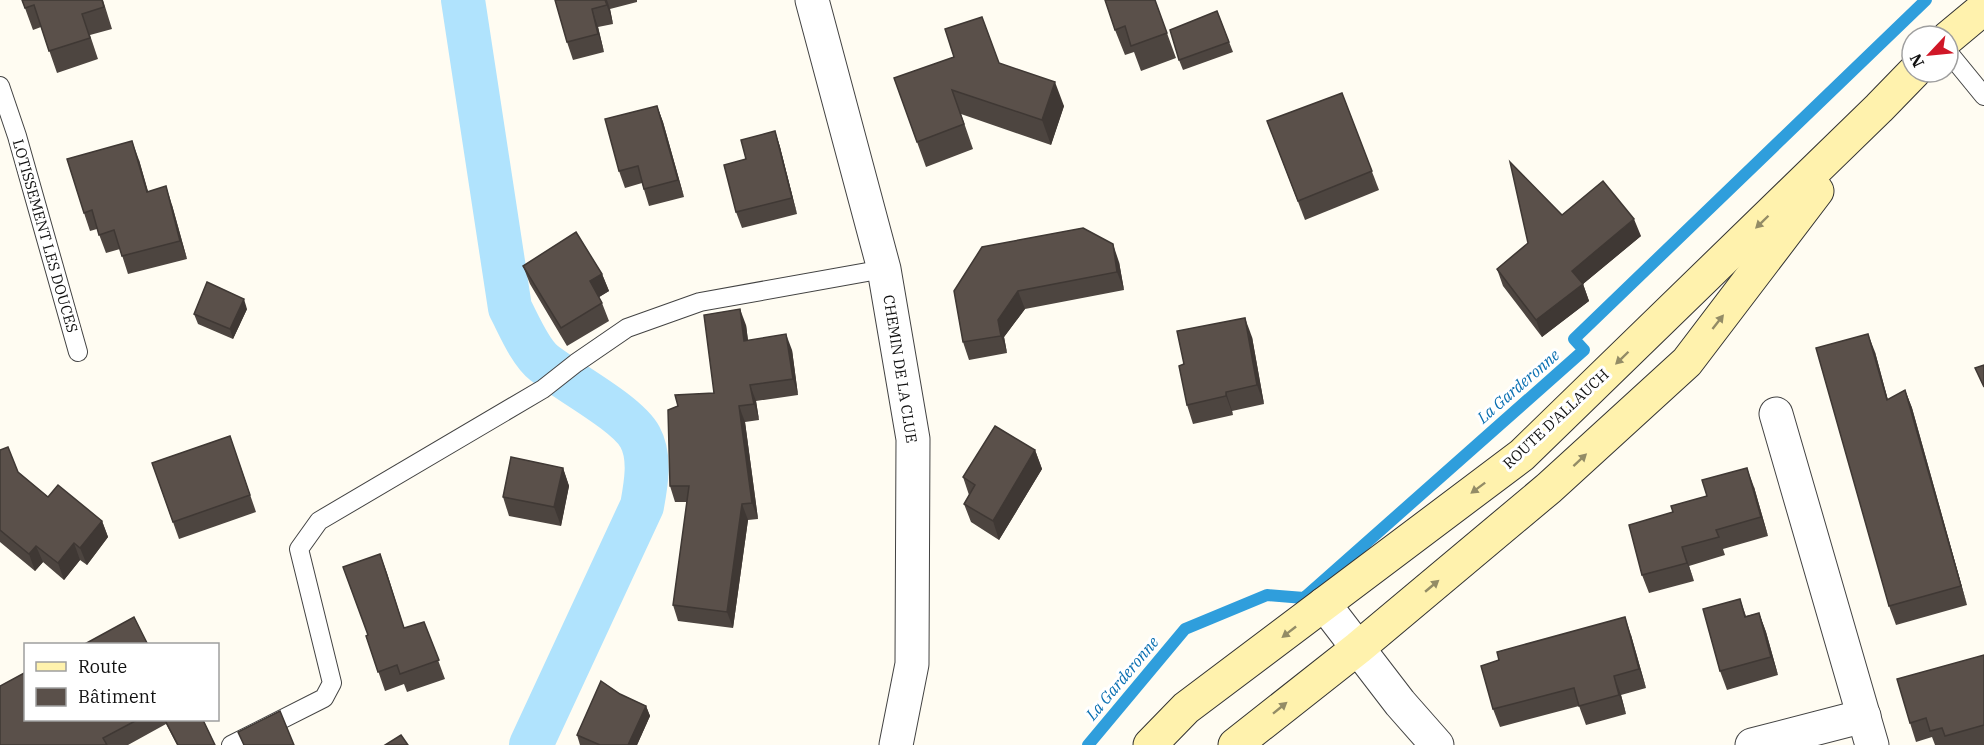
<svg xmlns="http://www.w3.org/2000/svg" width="1984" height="745" viewBox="0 0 1984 745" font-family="'IBM Plex Serif',serif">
<rect width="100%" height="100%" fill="#fffcf2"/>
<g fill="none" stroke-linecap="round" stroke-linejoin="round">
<path stroke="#2f9edc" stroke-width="12" d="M1088 745 1185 629 1267 595 1304 598 1584 350 1574 339 1926 0"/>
<path stroke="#b0e3fd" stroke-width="44" d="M463 0 510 308C519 325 530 352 544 363 568 382 627 413 640 437 651 457 646 484 642 506L531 745"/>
<defs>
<g id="lane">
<path d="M1948 52 1984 96"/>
<path d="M0 86 17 136 78 352"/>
<path d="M231 745 324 698 332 683 299 549 319 521 543 389 576 363 627 328 700 302 884 269"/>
</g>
<g id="street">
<path d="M812 0 884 269 913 439 912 664 896 745"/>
<path d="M1776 414 1872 745"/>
<path d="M1324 604 1400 703 1437 745"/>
<path d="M1752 745 1864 716"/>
</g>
<g id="secondary">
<path d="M1948 38 1984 8"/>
<path d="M1150 745 1186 708 1522 455 1879 108 1914 72"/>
<path d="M1235 745 1358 648 1549 488 1687 362 1817 191"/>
</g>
</defs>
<use href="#lane" stroke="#434343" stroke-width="20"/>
<use href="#street" stroke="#434343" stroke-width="35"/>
<use href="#secondary" stroke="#323232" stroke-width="35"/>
<use href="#lane" stroke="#fff" stroke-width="18"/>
<use href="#street" stroke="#fff" stroke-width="33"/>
<use href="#secondary" stroke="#fff2ad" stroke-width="33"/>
</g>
<g fill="#4d4540">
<path d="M22 0H103L112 29 90 35 98 59 57 73 41 27 33 30Z"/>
<path d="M555 0H637V2L610 9 613 24 598 27 604 52 573 60 567 42Z"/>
<path d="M1155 0 1176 58 1141 71 1134 52 1125 55 1115 30Z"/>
<path d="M1217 11 1233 52 1183 70 1179 60Z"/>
<path d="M999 63 1064 106 1051 145 961 114 973 149 926 167 894 78Z"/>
<path d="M1342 93 1379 190 1305 220 1267 121Z"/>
<path d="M657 106 663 122 684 197 649 206 642 183 625 188 619 171Z"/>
<path d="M775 131 780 147 797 214 742 228 736 212 746 159Z"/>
<path d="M139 160 148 191 172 205 187 259 128 274 120 249 106 253 97 229 90 231 84 213Z"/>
<path d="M1562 215 1641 236 1583 284 1589 301 1542 337 1503 286 1497 269Z"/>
<path d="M1119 262 1124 290 1025 309 1004 337 1007 353 969 360 963 342 954 291Z"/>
<path d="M523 266 602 274 609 291 599 297 602 303 609 321 567 346 530 284Z"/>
<path d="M247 309 233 339 198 324 194 314Z"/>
<path d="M746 325 748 340 792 350 798 395 756 401 759 420 745 422 758 519 748 520 733 628 678 621 673 605 687 502H675L670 486Z"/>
<path d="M1252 337 1264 404 1232 411 1233 415 1193 424 1187 405 1184 364Z"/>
<path d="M1875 352 1888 400 1905 390 1912 408 1967 605 1896 625 1889 606Z"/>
<path d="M230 436 256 512 179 539 152 463Z"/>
<path d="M0 450 18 472 48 497 102 521 108 537 87 565 80 560 64 580 43 562 35 571 0 542Z"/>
<path d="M1035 450 1042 469 999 540 971 522 964 504 969 495 963 477Z"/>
<path d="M563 468 569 486 561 526 509 516 503 497Z"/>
<path d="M1754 487 1768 536 1723 549 1725 555 1689 566 1694 581 1649 593 1642 575 1673 512 1707 496Z"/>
<path d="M380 554 404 628 424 622 445 679 407 692 404 684 385 691 366 636 368 635Z"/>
<path d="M1740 599 1746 616 1759 613 1766 632 1778 675 1727 690 1720 671Z"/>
<path d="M1631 635 1646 688 1621 695 1626 714 1586 725 1579 706 1500 727 1493 709Z"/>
<path d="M1984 655V745H1935L1932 737 1916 742 1910 723Z"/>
<path d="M620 694 646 706 650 716 637 745H580L577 735Z"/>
<path d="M26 720H203L215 745H177L166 724 128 745H0Z"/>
</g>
<g fill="#3f3834">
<path d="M605 0H607L610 9 613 24Z"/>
<path d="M592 9 598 27 604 52 598 34Z"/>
<path d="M1055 82 1064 106 1051 145 1042 120Z"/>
<path d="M657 106 663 122 684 197 678 180Z"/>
<path d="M775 131 780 147 797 214 792 198Z"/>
<path d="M132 141 139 160 153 210 147 192Z"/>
<path d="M166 186 172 205 187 259 180 241Z"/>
<path d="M1634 219 1641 236 1583 284 1589 301 1542 337 1536 320 1572 271Z"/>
<path d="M1113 244 1119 262 1124 290 1117 272Z"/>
<path d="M602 274 609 291 596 299 590 281Z"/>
<path d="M1018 291 1025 309 1004 337 1007 353 1001 336 998 320Z"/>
<path d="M244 299 247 309 233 339 230 329Z"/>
<path d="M740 309 746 325 750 357 744 341Z"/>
<path d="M1245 318 1252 337 1264 404 1257 385Z"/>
<path d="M786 334 792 350 798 395 793 379Z"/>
<path d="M1868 334 1875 352 1893 419 1887 400Z"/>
<path d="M750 385 756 401 759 420 754 404Z"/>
<path d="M1905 390 1912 408 1967 605 1961 586Z"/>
<path d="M1226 392 1232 411 1233 415 1226 396Z"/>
<path d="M739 406 745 422 758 519 752 503Z"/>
<path d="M1035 450 1042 469 999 540 993 521Z"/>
<path d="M563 468 569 486 561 526 554 507Z"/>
<path d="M1747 468 1754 487 1768 536 1761 517Z"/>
<path d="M742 504 748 520 733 628 727 612Z"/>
<path d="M102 521 108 537 87 565 80 548Z"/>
<path d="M74 543 80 560 64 580 58 563Z"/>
<path d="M36 546 43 562 35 571 29 554Z"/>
<path d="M1682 547 1689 566 1694 581 1687 563Z"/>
<path d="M380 554 387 573 410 647 404 628Z"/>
<path d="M1759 613 1766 632 1778 675 1771 657Z"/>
<path d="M1625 617 1631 635 1646 688 1639 669Z"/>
<path d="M1614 676 1621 695 1626 714 1619 695Z"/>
<path d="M646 706 650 716 637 745H628Z"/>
</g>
<g fill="#5a504a" stroke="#3f3834" stroke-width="1.5">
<path d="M22 0H102L104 7 82 14 90 38 49 51 34 5 25 8Z"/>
<path d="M555 0H605L607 5 592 9 598 34 567 42Z"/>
<path d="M1105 0H1155L1167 33 1131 46 1125 26 1115 30Z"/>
<path d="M1217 11 1229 42 1179 60 1170 30Z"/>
<path d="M982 17 999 63 1055 82 1042 120 952 90 964 124 917 142 894 78 954 57 945 29Z"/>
<path d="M1342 93 1372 171 1298 201 1267 121Z"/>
<path d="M657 106 678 180 644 189 638 166 619 171 605 119Z"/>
<path d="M775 131 792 198 736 212 724 165 746 159 741 140Z"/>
<path d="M132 141 147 192 166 186 180 241 122 256 114 230 99 235 92 210 84 213 67 159Z"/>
<path d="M1510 162 1562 215 1603 181 1634 219 1572 271 1583 284 1536 320 1497 269 1528 243Z"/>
<path d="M1083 228 1113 244 1117 272 1018 291 998 320 1001 336 963 342 954 291 982 247Z"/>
<path d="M576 232 602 274 590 281 602 303 561 328 523 266Z"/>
<path d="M207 282 244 299 230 329 194 314Z"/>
<path d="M740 309 744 341 786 334 793 379 750 385 754 404 739 406 752 503 742 504 727 612 673 605 689 486H670L668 410 678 406 675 395 714 393 704 315Z"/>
<path d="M1245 318 1257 385 1226 392V396L1187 405 1179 366 1184 364 1177 331Z"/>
<path d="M1868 334 1887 400 1905 390 1961 586 1889 606 1816 348Z"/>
<path d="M1984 365V387L1975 368Z"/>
<path d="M995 426 1035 450 993 521 964 504 975 485 963 477Z"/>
<path d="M230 436 250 495 173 522 152 463Z"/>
<path d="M8 447 18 472 48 497 58 485 102 521 80 548 74 543 58 563 36 546 29 554 0 530V450Z"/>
<path d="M511 457 563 468 554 507 503 497Z"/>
<path d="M1747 468 1761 517 1716 530 1719 537 1682 547 1687 563 1642 575 1629 525 1673 512 1671 506 1707 496 1702 480Z"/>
<path d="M380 554 404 628 424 622 439 660 400 674 397 665 378 672 366 636 368 635 343 567Z"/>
<path d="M1740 599 1745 617 1759 613 1771 657 1720 671 1703 609Z"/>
<path d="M134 617 148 645H83Z"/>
<path d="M1625 617 1639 669 1614 676 1619 695 1579 706 1574 688 1493 709 1481 666 1499 660 1497 652Z"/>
<path d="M1984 655V725L1945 736 1942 728 1930 731 1926 718 1910 723 1897 679Z"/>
<path d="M26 672V720H137L103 738 107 745H0V686Z"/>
<path d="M601 681 620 694 646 706 628 745H600L577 735Z"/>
<path d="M280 711 294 745H244L238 732Z"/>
<path d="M165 720H203L215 745H178Z"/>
<path d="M401 735 408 745H385Z"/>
</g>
<defs><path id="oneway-solid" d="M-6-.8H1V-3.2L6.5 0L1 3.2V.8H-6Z" transform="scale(1.5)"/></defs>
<g fill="#938c66">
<use href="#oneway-solid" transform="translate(1762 222) rotate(136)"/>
<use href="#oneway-solid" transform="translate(1718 322) rotate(-52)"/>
<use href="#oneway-solid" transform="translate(1622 358) rotate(136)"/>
<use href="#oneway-solid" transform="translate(1580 460) rotate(-43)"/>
<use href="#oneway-solid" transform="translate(1478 488) rotate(143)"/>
<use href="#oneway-solid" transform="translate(1432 586) rotate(-40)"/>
<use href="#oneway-solid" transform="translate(1289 632) rotate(142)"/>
<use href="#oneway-solid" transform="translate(1280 708) rotate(-39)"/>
</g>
<g text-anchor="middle" stroke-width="6" stroke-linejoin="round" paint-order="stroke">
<g font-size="15" fill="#101010" stroke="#fff">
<text transform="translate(45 236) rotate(74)" y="5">LOTISSEMENT LES DOUCES</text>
<text transform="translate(900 369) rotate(81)" y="5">CHEMIN DE LA CLUE</text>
<text transform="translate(1556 419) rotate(-43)" y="5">ROUTE D'ALLAUCH</text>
</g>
<g font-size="16" font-style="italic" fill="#096fb1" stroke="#fff">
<text transform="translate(1518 386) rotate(-41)" y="6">La Garderonne</text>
<text transform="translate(1122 678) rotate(-50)" y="6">La Garderonne</text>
</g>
</g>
<rect x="24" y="643" width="195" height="78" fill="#ffffff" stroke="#9f9f9f" stroke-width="1.5"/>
<rect x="36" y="662" width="30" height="9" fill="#fff2ad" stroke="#9f9f9f" stroke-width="1.5"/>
<text x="78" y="673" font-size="18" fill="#101010">Route</text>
<rect x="36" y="688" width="30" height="18" fill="#5a504a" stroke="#9f9f9f" stroke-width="1.5"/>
<text x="78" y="703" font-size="18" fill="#101010">Bâtiment</text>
<g transform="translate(1930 54) rotate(244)"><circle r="28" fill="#ffffff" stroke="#9f9f9f" stroke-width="1.5"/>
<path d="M0-4.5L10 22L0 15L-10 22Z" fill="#d01727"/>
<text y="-9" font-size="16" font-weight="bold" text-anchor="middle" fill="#101010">N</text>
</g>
</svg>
